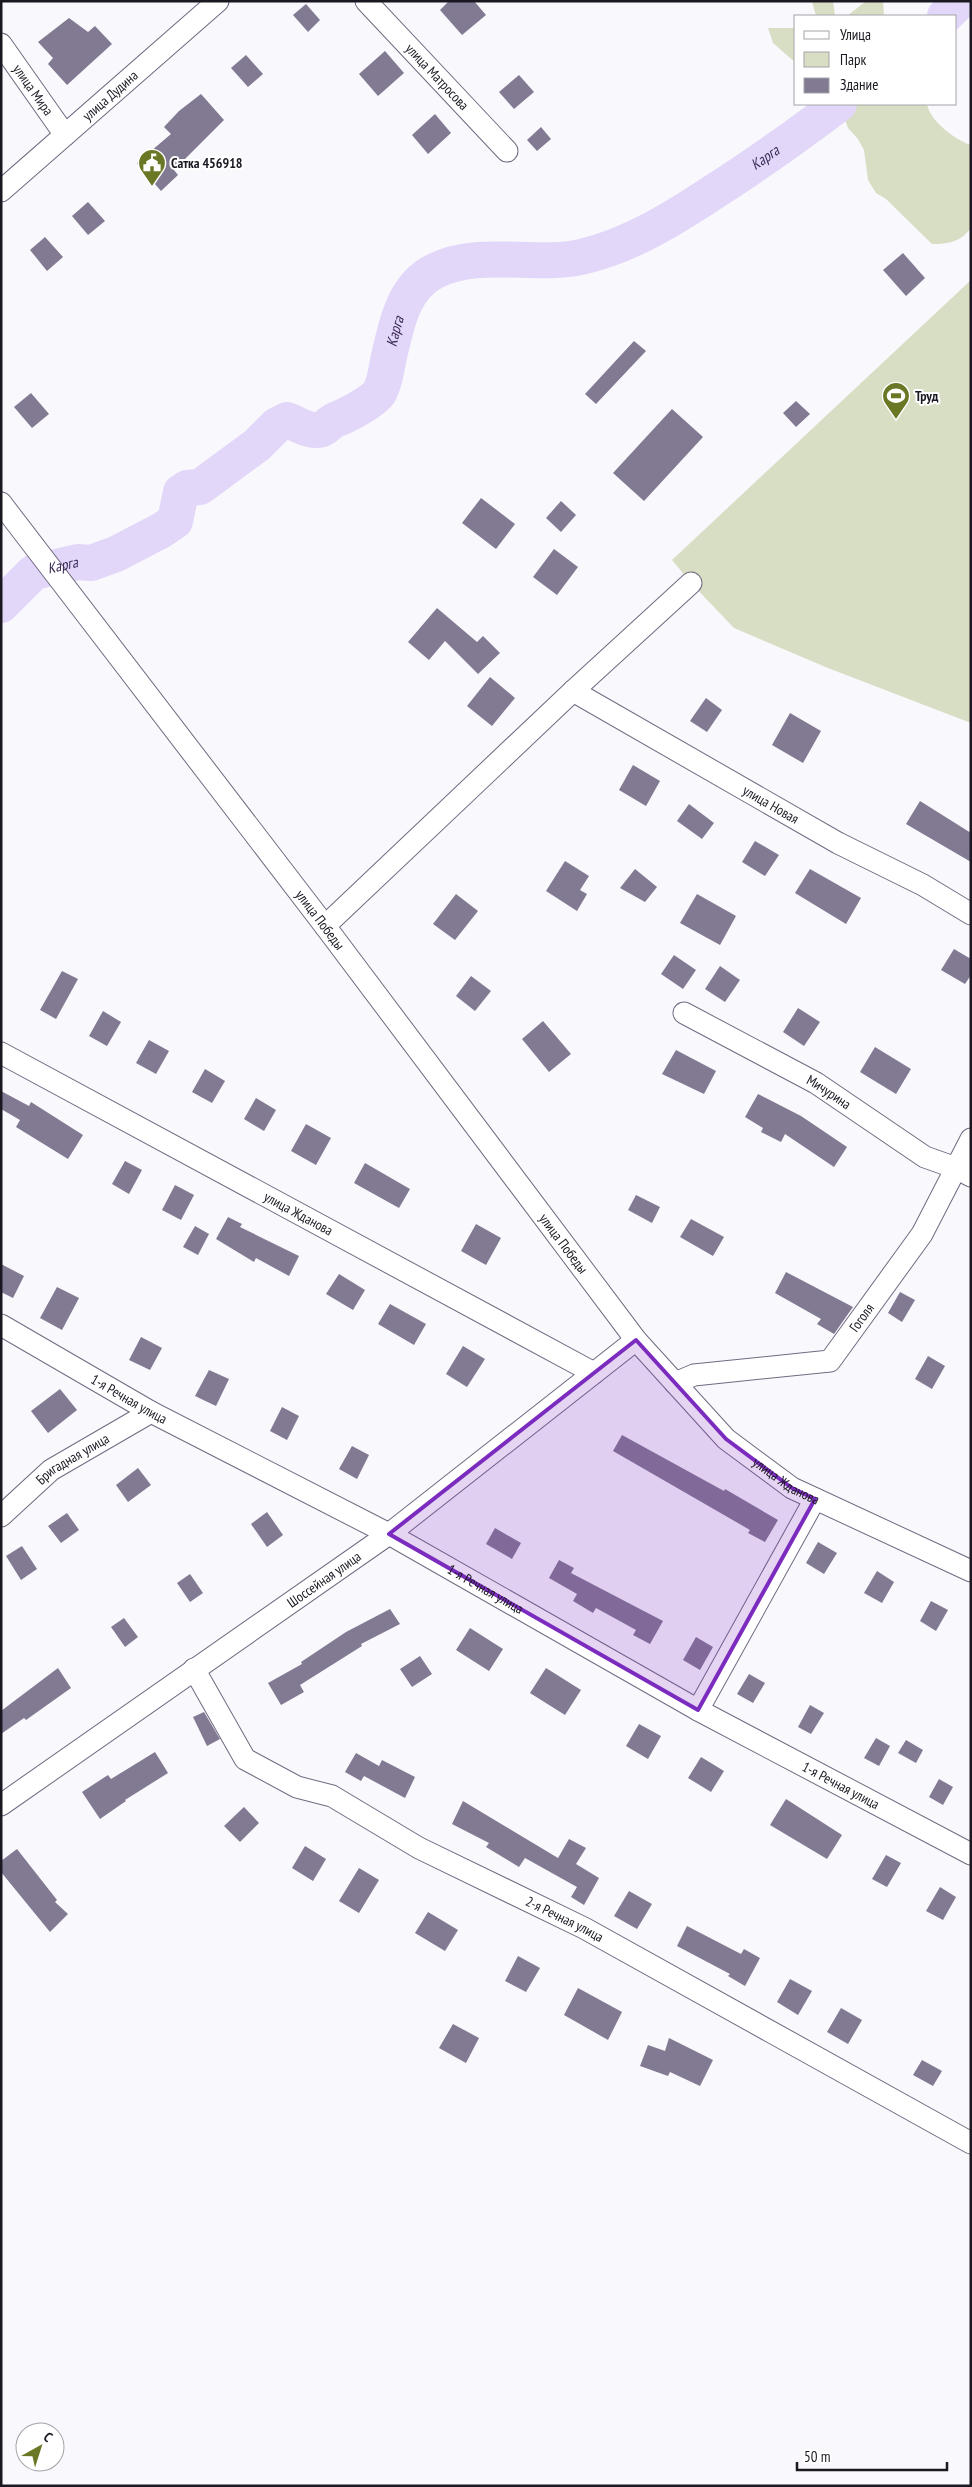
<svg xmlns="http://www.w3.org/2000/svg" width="972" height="2487" viewBox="0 0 972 2487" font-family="'PT Sans Narrow',sans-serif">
<rect width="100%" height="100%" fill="#f9f8fd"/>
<g fill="#d7dec4">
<path d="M812 1H833L835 16H816Z"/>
<path d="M866 1H883L884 16H847Z"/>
<path d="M768 28H796V63L773 43Z"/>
<path d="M835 104H927C930 121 955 140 971 145V228C960 242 949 244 932 244L886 199 876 193 868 180 864 150 858 139 848 128 842 110Z"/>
<path d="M971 280V723L828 668 734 628 691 583 672 560Z"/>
</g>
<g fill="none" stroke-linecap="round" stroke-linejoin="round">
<g stroke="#e2d6f9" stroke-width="36">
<path d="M945 16 960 1"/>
<path id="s1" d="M1 605 34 572 78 562 91 563 116 554 162 530 175 521 181 492 187 488 200 487 257 445 277 425 287 420C296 423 305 430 315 430 326 431 328 422 337 419 346 416 374 401 379 393 385 383 386 371 388 361 396 327 402 287 435 271 478 249 534 267 581 257 629 246 671 220 712 193 756 165 798 135 839 104"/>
</g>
</g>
<g fill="#827a92">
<path d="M449 1H474L486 15 462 35 440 10Z"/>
<path d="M306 4 320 20 308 32 293 15Z"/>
<path d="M69 18 88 32 95 26 112 44 67 85 48 64 53 58 38 42Z"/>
<path d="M385 51 404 73 378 96 359 74Z"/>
<path d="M246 55 263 74 248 87 231 68Z"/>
<path d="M519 75 534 92 514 109 499 92Z"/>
<path d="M201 94 224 120 174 170 178 175 161 191 137 163 171 134 164 127 179 111Z"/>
<path d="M435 114 451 133 428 154 412 135Z"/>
<path d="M541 127 551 139 537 151 527 140Z"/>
<path d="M88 202 105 221 88 235 72 216Z"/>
<path d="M45 237 63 257 47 271 30 250Z"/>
<path d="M903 253 925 278 906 296 883 270Z"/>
<path d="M634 341 646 351 596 404 585 394Z"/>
<path d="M31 393 49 414 32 428 14 407Z"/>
<path d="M796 401 810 414 796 427 783 413Z"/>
<path d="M672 409 703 437 644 501 613 473Z"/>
<path d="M481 498 515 524 496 549 462 523Z"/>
<path d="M561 501 576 515 561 532 546 518Z"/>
<path d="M554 549 578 567 557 595 533 577Z"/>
<path d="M437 608 477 642 483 636 500 653 478 674 445 641 429 660 408 642Z"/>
<path d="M490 677 515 698 492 726 467 706Z"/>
<path d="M706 698 722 710 707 732 690 721Z"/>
<path d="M790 713 821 731 803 763 772 745Z"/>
<path d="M633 765 660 781 646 806 619 790Z"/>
<path d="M920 801 971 833V862L906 824Z"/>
<path d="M689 804 714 823 702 839 677 821Z"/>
<path d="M755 841 779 855 765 876 742 862Z"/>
<path d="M565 861 589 876 580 890 587 894 577 911 546 891Z"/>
<path d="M635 869 657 887 645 902 620 888Z"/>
<path d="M810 869 861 898 846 924 795 893Z"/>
<path d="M456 894 478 911 455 940 433 924Z"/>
<path d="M697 894 736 916 720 945 680 923Z"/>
<path d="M954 949 971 959V975L965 984 941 970Z"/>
<path d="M674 955 696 970 683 989 661 974Z"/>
<path d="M720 966 740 980 725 1002 705 989Z"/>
<path d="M62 971 78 979 56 1019 40 1010Z"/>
<path d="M471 976 491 991 475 1011 456 996Z"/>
<path d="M798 1008 820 1022 804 1046 783 1032Z"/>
<path d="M103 1011 121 1022 107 1046 89 1036Z"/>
<path d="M543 1021 571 1054 549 1072 522 1039Z"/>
<path d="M149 1040 169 1051 156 1074 136 1063Z"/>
<path d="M875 1047 911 1069 896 1094 860 1072Z"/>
<path d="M676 1050 716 1071 704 1094 662 1074Z"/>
<path d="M205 1069 225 1081 212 1103 192 1092Z"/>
<path d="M1 1091 29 1106 31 1102 83 1135 68 1159 16 1127 20 1120 1 1109Z"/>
<path d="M758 1094 801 1116 847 1147 834 1167 785 1134 781 1142 761 1132 763 1128 745 1117Z"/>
<path d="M256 1098 276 1110 264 1131 244 1119Z"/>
<path d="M306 1124 331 1138 316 1165 291 1151Z"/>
<path d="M125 1161 142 1170 129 1194 112 1184Z"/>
<path d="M365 1163 410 1189 399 1208 354 1183Z"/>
<path d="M175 1185 194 1195 181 1220 162 1210Z"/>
<path d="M636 1195 660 1207 652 1223 628 1210Z"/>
<path d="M228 1217 242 1224 240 1227 299 1256 289 1276 256 1258 254 1262 216 1239Z"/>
<path d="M691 1219 724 1237 713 1256 680 1237Z"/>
<path d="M476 1224 501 1238 486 1265 461 1251Z"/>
<path d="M195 1226 209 1234 198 1255 183 1247Z"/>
<path d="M1 1264 24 1276 13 1298 1 1292Z"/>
<path d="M786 1272 853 1307 834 1334 817 1324 821 1319 775 1293Z"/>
<path d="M339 1274 365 1290 353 1310 326 1294Z"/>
<path d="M57 1287 79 1298 62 1330 40 1318Z"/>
<path d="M900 1292 915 1300 902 1322 888 1313Z"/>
<path d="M390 1304 426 1324 414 1345 378 1324Z"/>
<path d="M141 1337 162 1348 150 1370 129 1360Z"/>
<path d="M463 1346 485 1359 467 1387 446 1374Z"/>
<path d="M928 1356 945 1366 932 1389 915 1379Z"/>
<path d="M209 1370 229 1379 216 1406 195 1396Z"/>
<path d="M60 1389 77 1410 48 1433 31 1411Z"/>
<path d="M282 1407 299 1416 287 1440 270 1431Z"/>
<path d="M622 1435 724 1491 725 1489 778 1520 765 1542 748 1533 750 1530 613 1451Z"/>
<path d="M352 1446 369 1455 357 1479 339 1469Z"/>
<path d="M138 1468 151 1485 128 1502 116 1485Z"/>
<path d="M267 1512 283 1535 267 1547 251 1524Z"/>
<path d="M67 1513 79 1530 61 1543 48 1526Z"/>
<path d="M495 1528 521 1543 512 1559 486 1544Z"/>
<path d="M818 1542 837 1553 824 1574 806 1563Z"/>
<path d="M22 1546 37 1569 21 1580 6 1556Z"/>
<path d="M559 1560 574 1568 571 1573 663 1621 650 1644 633 1635 636 1630 596 1608 593 1613 573 1601 577 1594 549 1578Z"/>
<path d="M877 1571 894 1582 882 1603 864 1593Z"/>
<path d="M190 1574 203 1593 190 1602 177 1583Z"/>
<path d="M931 1601 948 1610 936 1631 920 1621Z"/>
<path d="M390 1609 400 1624 361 1644 362 1646 300 1685 304 1692 281 1705 268 1683 302 1664 301 1662 346 1632Z"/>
<path d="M124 1618 138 1637 125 1647 111 1627Z"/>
<path d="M470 1628 503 1649 489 1671 456 1650Z"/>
<path d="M696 1637 713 1647 700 1670 683 1660Z"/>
<path d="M420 1656 432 1674 412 1687 400 1669Z"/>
<path d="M58 1668 71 1688 26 1720 24 1718 1 1734V1711Z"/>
<path d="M546 1668 581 1690 565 1715 530 1693Z"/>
<path d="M749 1674 765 1683 753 1703 737 1694Z"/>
<path d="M810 1705 824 1713 811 1734 798 1727Z"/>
<path d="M204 1712 220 1739 207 1746 193 1717Z"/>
<path d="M639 1724 661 1736 648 1759 626 1746Z"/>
<path d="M876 1738 890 1746 879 1766 864 1758Z"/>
<path d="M906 1740 923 1750 916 1763 898 1753Z"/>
<path d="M155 1752 168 1773 125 1800 126 1801 100 1819 82 1792 108 1775 111 1779Z"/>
<path d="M356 1753 379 1766 382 1760 415 1777 405 1798 364 1776 361 1781 345 1772Z"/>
<path d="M701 1757 724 1771 711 1792 688 1778Z"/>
<path d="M939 1779 953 1787 943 1805 929 1797Z"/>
<path d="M786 1799 842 1835 827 1859 770 1825Z"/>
<path d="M463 1801 558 1858 569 1839 586 1848 576 1864 599 1878 584 1905 571 1897 577 1887 525 1858 519 1867 486 1847 489 1843 452 1824Z"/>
<path d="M244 1807 259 1823 240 1842 224 1826Z"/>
<path d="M305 1846 326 1859 313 1881 292 1868Z"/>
<path d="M17 1849 57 1900 55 1902 68 1914 50 1932 1 1872V1861Z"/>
<path d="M886 1855 901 1863 887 1887 872 1879Z"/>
<path d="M359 1868 379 1880 359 1913 339 1901Z"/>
<path d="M940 1887 956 1897 943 1920 926 1911Z"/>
<path d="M629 1891 652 1904 637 1929 614 1916Z"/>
<path d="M428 1912 458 1930 445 1951 415 1933Z"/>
<path d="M687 1926 741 1954 744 1949 760 1958 745 1986 728 1976 730 1974 677 1946Z"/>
<path d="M518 1956 540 1968 526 1992 505 1981Z"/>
<path d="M790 1979 812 1991 798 2015 777 2002Z"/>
<path d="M578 1988 622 2012 608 2040 564 2015Z"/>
<path d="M841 2008 862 2020 848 2044 827 2032Z"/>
<path d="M453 2024 479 2038 466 2063 439 2048Z"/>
<path d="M669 2038 713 2060 700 2086 670 2072 668 2076 640 2066 648 2045 665 2051Z"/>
<path d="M922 2060 942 2071 933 2086 913 2075Z"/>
</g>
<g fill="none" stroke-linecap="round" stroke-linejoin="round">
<defs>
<g id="minor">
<path id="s2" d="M366 1 507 151"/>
<path id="s3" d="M1 44 65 135"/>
<path id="s4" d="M1 191 218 1"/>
<path id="s5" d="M1 503 325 926 636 1340 726 1439 792 1488 971 1571"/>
<path id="s6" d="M573 691 838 843 923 885 971 914"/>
<path d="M325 926 573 691 691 583"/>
<path id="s7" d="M684 1013 816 1083 925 1157 956 1168 971 1176"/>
<path id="s8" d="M1 1053 594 1373"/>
<path id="s9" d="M1 1325 151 1412 389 1534 698 1710 971 1854"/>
<path id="s10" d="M675 1383 694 1375 830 1361 922 1234 971 1139"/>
<path id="s11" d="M1 1516 51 1470 151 1412"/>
<path id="s12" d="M194 1669 245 1759 297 1787 332 1796 419 1848 584 1928 971 2143"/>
<path d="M698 1710 815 1499"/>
<path id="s13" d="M1 1805 389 1534 636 1340"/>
</g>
</defs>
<use href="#minor" stroke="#716a81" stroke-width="23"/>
<use href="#minor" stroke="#fff" stroke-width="21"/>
</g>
<path fill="#7b2cbf" fill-opacity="0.2" stroke="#7b2cbf" stroke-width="4" stroke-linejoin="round" d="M636 1340 726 1439 792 1488 815 1499 698 1710 389 1534Z"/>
<defs>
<symbol id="civic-pin" viewBox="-11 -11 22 30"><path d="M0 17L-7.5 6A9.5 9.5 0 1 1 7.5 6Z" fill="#6a7826" stroke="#fff"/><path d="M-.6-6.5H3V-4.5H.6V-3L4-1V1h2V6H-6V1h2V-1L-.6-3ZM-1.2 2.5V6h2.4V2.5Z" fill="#fff"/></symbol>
<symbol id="stadium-pin" viewBox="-11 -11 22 30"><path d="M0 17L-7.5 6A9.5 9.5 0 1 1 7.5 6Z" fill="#6a7826" stroke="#fff"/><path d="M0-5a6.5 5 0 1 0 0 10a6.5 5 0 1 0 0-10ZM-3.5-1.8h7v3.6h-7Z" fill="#fff"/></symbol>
</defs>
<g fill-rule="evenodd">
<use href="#civic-pin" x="136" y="147" width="32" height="43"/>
<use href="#stadium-pin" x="880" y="380" width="32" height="43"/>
</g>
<g text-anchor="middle" stroke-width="4" stroke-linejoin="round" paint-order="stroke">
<g font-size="14" fill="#1b1822" stroke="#fff">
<text dy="5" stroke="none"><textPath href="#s2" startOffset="104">улица Матросова</textPath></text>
<text dy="5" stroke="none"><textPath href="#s3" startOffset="56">улица Мира</textPath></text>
<text dy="5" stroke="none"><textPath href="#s4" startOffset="145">улица Дудина</textPath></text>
<text dy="5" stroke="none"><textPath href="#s6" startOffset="228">улица Новая</textPath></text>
<text dy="5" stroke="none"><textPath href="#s5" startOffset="525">улица Победы</textPath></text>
<text dy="5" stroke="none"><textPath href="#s7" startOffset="165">Мичурина</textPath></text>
<text dy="5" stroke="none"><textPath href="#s8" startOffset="338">улица Жданова</textPath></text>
<text dy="5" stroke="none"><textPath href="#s5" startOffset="930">улица Победы</textPath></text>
<text dy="5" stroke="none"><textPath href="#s10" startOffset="211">Гоголя</textPath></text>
<text dy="5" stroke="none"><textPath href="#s9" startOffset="148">1-я Речная улица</textPath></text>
<text dy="5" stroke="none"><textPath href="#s11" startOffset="92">Бригадная улица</textPath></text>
<text dy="5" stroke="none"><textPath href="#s5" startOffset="1258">улица Жданова</textPath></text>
<text dy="5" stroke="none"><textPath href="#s13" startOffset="394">Шоссейная улица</textPath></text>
<text dy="5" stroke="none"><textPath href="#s9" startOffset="552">1-я Речная улица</textPath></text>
<text dy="5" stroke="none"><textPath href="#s9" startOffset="958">1-я Речная улица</textPath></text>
<text dy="5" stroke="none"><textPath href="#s12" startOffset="462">2-я Речная улица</textPath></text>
</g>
<g font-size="14" font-weight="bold" fill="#1b1822" stroke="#fff" text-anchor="start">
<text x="171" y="168">Сатка 456918</text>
<text x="915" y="401">Труд</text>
</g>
<g font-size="15" font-style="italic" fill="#3b2956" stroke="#fff">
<text dy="5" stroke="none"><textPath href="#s1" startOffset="961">Карга</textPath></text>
<text dy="5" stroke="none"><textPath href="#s1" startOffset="528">Карга</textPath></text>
<text dy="5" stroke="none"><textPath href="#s1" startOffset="76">Карга</textPath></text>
</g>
</g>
<rect width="972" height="2487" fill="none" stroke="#1b1822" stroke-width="5"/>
<rect x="794" y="15" width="162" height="90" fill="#ffffff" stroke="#a4a3a7"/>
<rect x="804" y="31" width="25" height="8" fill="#ffffff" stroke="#a4a3a7"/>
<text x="840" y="40" font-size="15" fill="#1b1822">Улица</text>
<rect x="804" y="52" width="25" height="15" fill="#d7dec4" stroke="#a4a3a7"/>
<text x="840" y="65" font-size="15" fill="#1b1822">Парк</text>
<rect x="804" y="78" width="25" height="15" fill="#827a92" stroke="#a4a3a7"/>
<text x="840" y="90" font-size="15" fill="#1b1822">Здание</text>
<g transform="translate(40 2447) rotate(39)"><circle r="24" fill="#ffffff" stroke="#a4a3a7"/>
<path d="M0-4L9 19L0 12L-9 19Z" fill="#6a7826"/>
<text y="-8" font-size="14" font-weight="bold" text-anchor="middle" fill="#1b1822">С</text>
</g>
<path d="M797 2462v8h150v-8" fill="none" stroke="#1b1822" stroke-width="2.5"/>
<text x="804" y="2462" font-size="15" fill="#1b1822" stroke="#ffffff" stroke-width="4" paint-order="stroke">50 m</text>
</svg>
